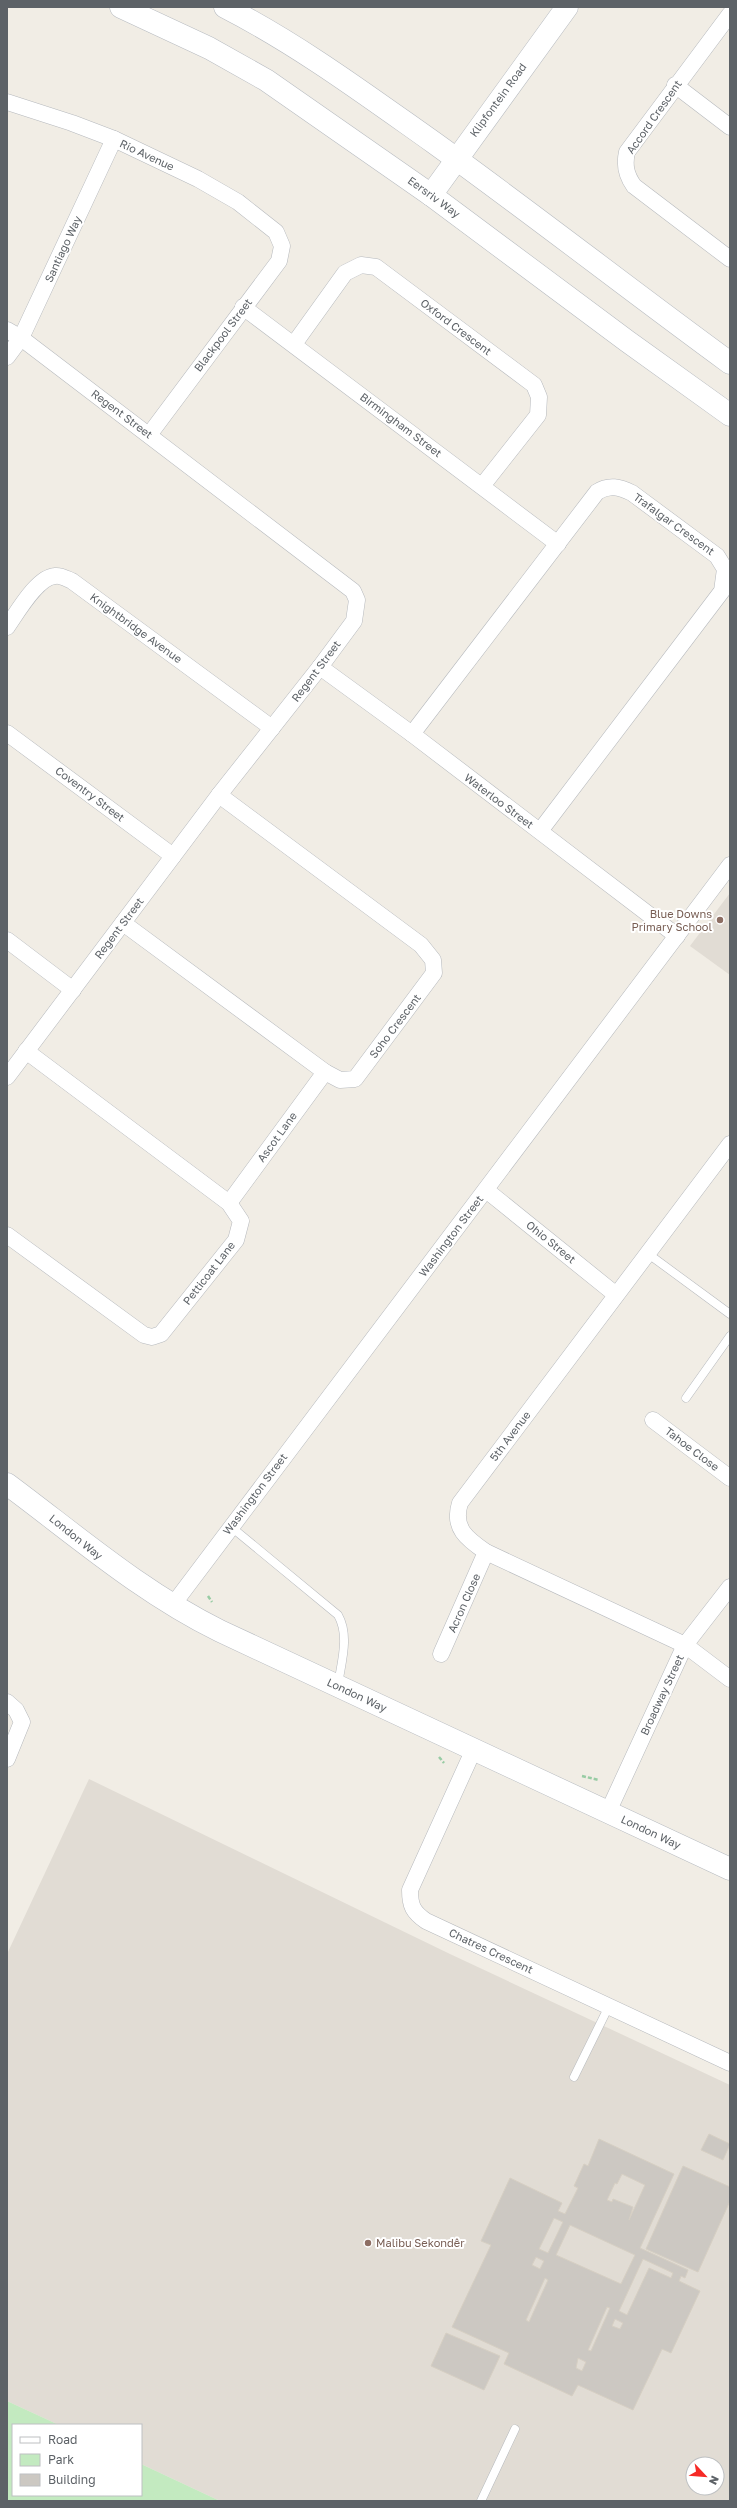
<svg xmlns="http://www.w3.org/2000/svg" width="737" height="2508" viewBox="0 0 737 2508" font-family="'Golos Text',sans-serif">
<rect width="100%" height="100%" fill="#f1ede5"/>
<g fill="#e1dcd4" fill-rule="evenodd">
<path d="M730 893V975L690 946Z"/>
<path d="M89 1779 450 1954 730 2085V2501H220L141 2464V2425H59L7 2401V1954ZM693 2464H717V2488H693Z"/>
</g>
<path fill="#c3eac0" d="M7 2401 59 2425H13V2495H141V2464L220 2501H7Z"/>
<g fill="#ccc8c2" stroke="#d6cfc3" fill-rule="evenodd">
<path d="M709 2134 730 2144 723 2160 701 2150Z"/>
<path d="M599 2139 674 2174 640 2248 688 2270 685 2278 681 2276 679 2281 700 2291 671 2353 662 2349 633 2410 578 2385 572 2396 504 2364 509 2353 452 2327 491 2245 481 2241 510 2178 562 2203 558 2211 565 2214 578 2188 574 2186 584 2164 588 2166ZM622 2174 645 2185 629 2220 633 2207 613 2199 612 2202 607 2200 615 2183 617 2184ZM554 2218 563 2222 548 2253 539 2249ZM570 2225 635 2255 621 2284 556 2255ZM536 2257 544 2261 540 2269 532 2265ZM643 2259 673 2273 671 2278 649 2268 627 2315 619 2311ZM545 2278 548 2280 529 2322 526 2320ZM607 2307 610 2308 591 2351 588 2350ZM615 2319 623 2323 620 2329 612 2326ZM578 2358 586 2362 582 2371 576 2368Z"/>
<path d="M683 2166 730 2187V2201L698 2272 646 2249Z"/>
<path d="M446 2333 500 2356 484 2390 431 2366Z"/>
</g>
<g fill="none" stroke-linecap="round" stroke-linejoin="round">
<defs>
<g id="lane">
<path d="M647 1253 730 1314"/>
<path d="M686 1398 730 1336"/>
<path d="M230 1526 338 1615C350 1636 341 1663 338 1685"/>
<path d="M574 2077 609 2006"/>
<path d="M481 2501 515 2429"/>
</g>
<g id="street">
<path d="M730 14 627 152C624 165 626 175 634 186L730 259"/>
<path d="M675 85 730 127"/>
<path d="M7 102 72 123 114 139 198 179 238 202 276 232 282 246 279 261 149 435"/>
<path d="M243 307 558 544"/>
<path d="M7 330 21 338 353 591 357 600 354 621 320 667 219 795 7 1077"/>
<path d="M294 344 345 273 361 265 376 267 534 385 539 397 538 415 482 486"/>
<path d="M7 357 21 338 114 139"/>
<path d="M7 627C17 613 37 577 55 576 61 575 67 579 72 581L272 728"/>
<path d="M320 667 412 734 677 936"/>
<path d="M7 733 173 856"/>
<path d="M412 734 597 492C609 484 620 487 632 493L717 556 725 569 722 591 540 831"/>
<path d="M123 923 325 1072 340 1080 355 1079 434 973 433 960 421 945 219 795"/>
<path d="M7 940 73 990"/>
<path d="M730 1144 460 1503C452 1528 467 1539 486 1552L685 1645 730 1679"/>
<path d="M486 1190 615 1294"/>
<path d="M229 1203 325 1072"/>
<path d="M7 1235 144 1335 152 1337 161 1334 236 1240 241 1221 229 1203 26 1051"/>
<path d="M653 1420 730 1478"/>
<path d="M172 1606 730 865"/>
<path d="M441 1654 486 1552"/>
<path d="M7 1702 16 1710 22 1722 7 1759"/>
<path d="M474 1749 410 1890C410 1906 413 1912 426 1921L730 2063"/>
<path d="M608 1812 685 1645 730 1587"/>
</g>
<g id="secondary">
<path d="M121 7 209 48 266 80 431 195 627 341 730 415"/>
<path d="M225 7C299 45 365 94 433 142 533 214 630 290 730 363"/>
<path d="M431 195 567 7"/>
<path d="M7 1484C77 1536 141 1592 220 1631L730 1869"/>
</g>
</defs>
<use href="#lane" stroke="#b6b9bd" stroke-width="9"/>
<use href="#street" stroke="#b6b9bd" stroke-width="17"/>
<use href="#secondary" stroke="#b7bbc0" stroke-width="23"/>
<g stroke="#98cca4" stroke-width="2.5" stroke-dasharray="4 2" stroke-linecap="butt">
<path d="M208 1596 212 1602"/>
<path d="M439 1757 444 1763"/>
<path d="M582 1776 599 1780"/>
</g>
<use href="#lane" stroke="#fff" stroke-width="8"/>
<use href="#street" stroke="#fff" stroke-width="16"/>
<use href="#secondary" stroke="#fff" stroke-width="22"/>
</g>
<g fill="#8d6e63" stroke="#fff" stroke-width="1.5">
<circle cx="720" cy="920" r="4"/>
<circle cx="368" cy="2243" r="4"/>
</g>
<g text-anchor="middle" stroke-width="4" stroke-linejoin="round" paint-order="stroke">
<g font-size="11" fill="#5d6267" stroke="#fff">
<text transform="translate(498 100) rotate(-54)" y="4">Klipfontein Road</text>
<text transform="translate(654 117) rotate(-55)" y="4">Accord Crescent</text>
<text transform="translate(147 155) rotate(25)" y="4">Rio Avenue</text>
<text transform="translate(434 197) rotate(36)" y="4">Eersriv Way</text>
<text transform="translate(63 249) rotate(-65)" y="4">Santiago Way</text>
<text transform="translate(456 327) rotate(37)" y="4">Oxford Crescent</text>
<text transform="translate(223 335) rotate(-53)" y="4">Blackpool Street</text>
<text transform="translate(122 414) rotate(37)" y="4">Regent Street</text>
<text transform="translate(401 425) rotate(37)" y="4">Birmingham Street</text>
<text transform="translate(674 524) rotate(36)" y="4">Trafalgar Crescent</text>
<text transform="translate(136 628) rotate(36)" y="4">Knightbridge Avenue</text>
<text transform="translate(316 671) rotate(-53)" y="4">Regent Street</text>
<text transform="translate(90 794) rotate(37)" y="4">Coventry Street</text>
<text transform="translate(499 801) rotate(37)" y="4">Waterloo Street</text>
<text transform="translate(119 928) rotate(-53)" y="4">Regent Street</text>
<text transform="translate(395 1026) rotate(-53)" y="4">Soho Crescent</text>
<text transform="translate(277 1137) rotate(-54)" y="4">Ascot Lane</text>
<text transform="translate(451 1236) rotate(-53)" y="4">Washington Street</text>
<text transform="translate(551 1242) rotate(39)" y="4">Ohio Street</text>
<text transform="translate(209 1273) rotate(-52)" y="4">Petticoat Lane</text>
<text transform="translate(510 1436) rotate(-53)" y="4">5th Avenue</text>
<text transform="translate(692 1449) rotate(37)" y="4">Tahoe Close</text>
<text transform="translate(255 1494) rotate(-53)" y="4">Washington Street</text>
<text transform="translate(76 1537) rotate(39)" y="4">London Way</text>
<text transform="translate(464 1603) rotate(-66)" y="4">Acron Close</text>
<text transform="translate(357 1695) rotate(25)" y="4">London Way</text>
<text transform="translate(662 1695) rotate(-65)" y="4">Broadway Street</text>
<text transform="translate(651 1832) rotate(25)" y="4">London Way</text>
<text transform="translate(491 1951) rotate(25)" y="4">Chatres Crescent</text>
</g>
<g font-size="11" fill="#785e54" stroke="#fff" text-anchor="end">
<text x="712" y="918">Blue Downs<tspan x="712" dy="13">Primary School</tspan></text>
<text x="376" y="2247" text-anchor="start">Malibu Sekondêr</text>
</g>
</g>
<rect width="737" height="2508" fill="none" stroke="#5d6267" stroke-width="16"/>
<rect x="12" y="2424" width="130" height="72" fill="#ffffff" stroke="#bec0c2"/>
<rect x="20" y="2437" width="20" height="6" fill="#ffffff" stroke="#bec0c2"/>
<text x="48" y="2444" font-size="12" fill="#5d6267">Road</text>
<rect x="20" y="2454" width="20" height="12" fill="#c3eac0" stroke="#bec0c2"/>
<text x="48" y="2464" font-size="12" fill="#5d6267">Park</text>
<rect x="20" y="2474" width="20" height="12" fill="#ccc8c2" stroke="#bec0c2"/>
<text x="48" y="2484" font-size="12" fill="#5d6267">Building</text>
<g transform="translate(705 2476) rotate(116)"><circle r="19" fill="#ffffff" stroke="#bec0c2"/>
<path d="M0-3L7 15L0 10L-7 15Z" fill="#f62a26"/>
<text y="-6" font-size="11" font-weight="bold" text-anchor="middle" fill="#5d6267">N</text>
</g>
</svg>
